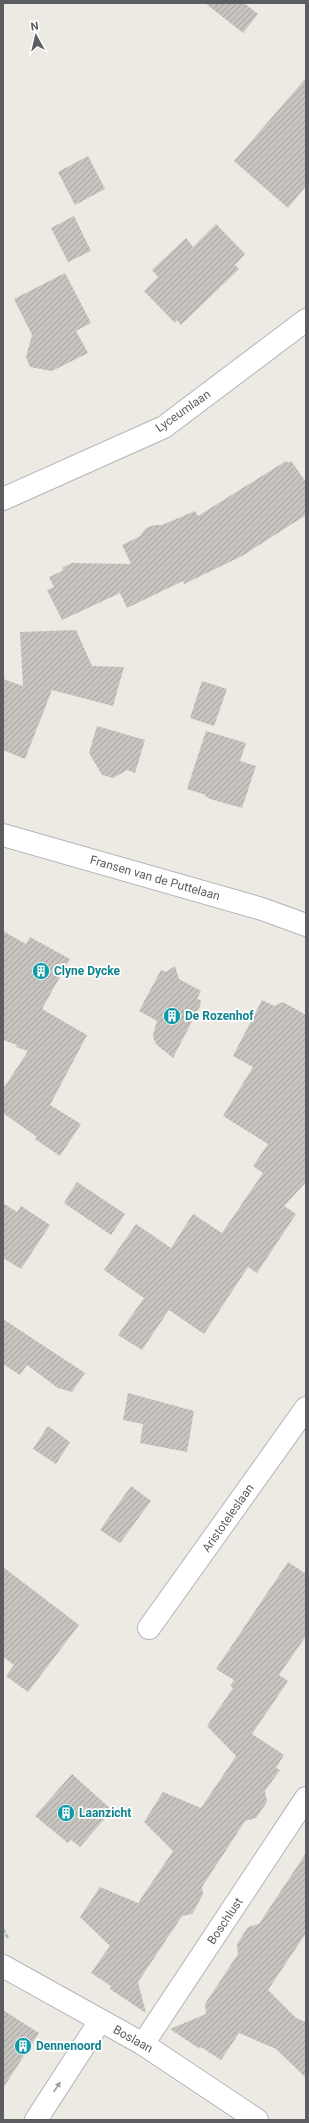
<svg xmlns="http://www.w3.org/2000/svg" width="309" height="2123" viewBox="0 0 309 2123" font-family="Roboto,sans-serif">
<defs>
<pattern id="building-hatch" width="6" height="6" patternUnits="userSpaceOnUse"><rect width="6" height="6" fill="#c7c4bf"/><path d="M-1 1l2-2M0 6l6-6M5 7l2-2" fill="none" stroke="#a5a29f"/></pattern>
</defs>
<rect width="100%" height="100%" fill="#eceae3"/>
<g fill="url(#building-hatch)">
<path d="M205 3H244L258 14 243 33Z"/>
<path d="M306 78V186L288 208 234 161Z"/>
<path d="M88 156 105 189 75 205 58 172Z"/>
<path d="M74 216 91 251 68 262 51 228Z"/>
<path d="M216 224 245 254 235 265 239 269 181 325 177 320 175 323 144 291 158 277 152 270 186 238 193 247Z"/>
<path d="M65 273 91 323 76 331 88 353 52 371 30 367 26 357 32 335 14 299Z"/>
<path d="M286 461 288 463 291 461 306 482V515L242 556 184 584 183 581 127 608 120 593 62 620 47 590 54 587 49 577 62 571 63 567 72 563 131 564 122 545 140 536 146 528 154 525H162L195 511 198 516Z"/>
<path d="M76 630 92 666 124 667 113 706 52 690 25 759 3 750V679L23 686 20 632Z"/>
<path d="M202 681 227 689 214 726 190 718Z"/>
<path d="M97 726 145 740 135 773 127 770 113 778 102 775 89 753Z"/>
<path d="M206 731 246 743 240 761 256 766 242 808 210 799 205 796 206 795 187 789Z"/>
<path d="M3 931 26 944 30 937 70 959 42 1009 87 1035 50 1105 81 1124 60 1156 35 1139 37 1137 3 1113V1089L28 1051 16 1047 17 1045 3 1040Z"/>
<path d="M175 966 179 979 201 991 197 999 201 1000 200 1006 173 1058 157 1045 154 1040 153 1035 157 1021 139 1011 161 970 166 972Z"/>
<path d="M262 1000 274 1006 283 1002 306 1015V1182L284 1206 296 1214 257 1273 248 1267 204 1334 169 1310 142 1350 118 1335 144 1298 104 1270 136 1224 171 1248 193 1214 222 1233 263 1173 253 1166 268 1144 223 1116 253 1067 233 1056Z"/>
<path d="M77 1182 125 1214 111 1235 64 1203Z"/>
<path d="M3 1203 17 1212 21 1206 50 1225 21 1269 3 1258Z"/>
<path d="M3 1319 85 1373 72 1392 58 1388 27 1365 20 1375 3 1364Z"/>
<path d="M128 1393 194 1411 187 1452 140 1443 143 1424 123 1420Z"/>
<path d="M48 1426 70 1442 56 1464 33 1449Z"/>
<path d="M131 1486 151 1501 120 1543 100 1530Z"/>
<path d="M288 1562 306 1574V1636L279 1675 288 1681 252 1734 284 1755 276 1768 280 1770 265 1791 267 1802 256 1818 245 1821 202 1887 203 1894 194 1911 192 1914 182 1916 138 1982 146 2013 110 1989 111 1986 91 1973 110 1946 80 1917 100 1887 138 1903 173 1851 144 1822 163 1792 201 1808 236 1756 207 1726 233 1688 230 1686 234 1680 216 1669Z"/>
<path d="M3 1567 79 1625 28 1692 6 1676 14 1665 3 1657Z"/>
<path d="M72 1774 112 1810 80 1847 71 1840 68 1843 35 1816Z"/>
<path d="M306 1853V1933L268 1990 296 2018 306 2022V2078L276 2049 239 2033 221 2060 201 2047 200 2049 170 2029 206 2014 205 2004 238 1954 237 1944 248 1927 259 1924Z"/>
<path d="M3 2010 39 2033 3 2088Z"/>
</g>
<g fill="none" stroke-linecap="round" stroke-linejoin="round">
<defs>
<g id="minor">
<path d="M3 499 164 427 306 320"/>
<path d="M3 835 262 909 306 925"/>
<path d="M149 1628 306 1408"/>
<path d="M3 1966 143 2044 257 2120"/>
<path d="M143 2044 306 1798"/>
<path d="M36 2120 100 2021"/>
</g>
</defs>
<use href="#minor" stroke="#b3b4b8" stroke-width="24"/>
<path stroke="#9cc1a9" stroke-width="2.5" stroke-dasharray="4 2" stroke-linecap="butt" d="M3 1929 8 1938"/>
<use href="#minor" stroke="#fff" stroke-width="22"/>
</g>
<defs><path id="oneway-solid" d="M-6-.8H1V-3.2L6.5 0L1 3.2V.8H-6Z"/></defs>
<use fill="#9d9ea0" href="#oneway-solid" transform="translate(57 2087) rotate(-57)"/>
<defs>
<symbol id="building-disc" viewBox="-11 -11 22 22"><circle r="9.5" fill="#0f9aa8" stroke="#fff"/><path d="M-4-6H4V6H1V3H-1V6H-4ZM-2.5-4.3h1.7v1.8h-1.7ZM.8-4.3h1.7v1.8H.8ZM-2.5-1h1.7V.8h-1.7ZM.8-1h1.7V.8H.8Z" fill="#fff"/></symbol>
</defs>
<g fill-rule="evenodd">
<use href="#building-disc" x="31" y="961" width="20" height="20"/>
<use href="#building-disc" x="162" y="1006" width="20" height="20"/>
<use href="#building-disc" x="56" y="1803" width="20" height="20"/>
<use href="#building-disc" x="13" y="2036" width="20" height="20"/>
</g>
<g text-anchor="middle" stroke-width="3.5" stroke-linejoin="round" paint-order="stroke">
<g font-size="12" fill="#5b5d61" stroke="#fff">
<text transform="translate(183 411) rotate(-35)" y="4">Lyceumlaan</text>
<text transform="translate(155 878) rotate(16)" y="4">Fransen van de Puttelaan</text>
<text transform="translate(228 1518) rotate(-55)" y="4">Aristoteleslaan</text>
<text transform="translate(225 1921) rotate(-56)" y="4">Boschlust</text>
<text transform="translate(133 2039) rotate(29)" y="4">Boslaan</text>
</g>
<g font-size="12" font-weight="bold" fill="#0d838f" stroke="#fff" text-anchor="start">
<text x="54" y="975">Clyne Dycke</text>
<text x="185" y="1020">De Rozenhof</text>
<text x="79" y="1817">Laanzicht</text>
<text x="36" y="2050">Dennenoord</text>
</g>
</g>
<rect width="309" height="2123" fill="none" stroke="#5b5d61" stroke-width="8"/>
<g transform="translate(36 36) rotate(352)" stroke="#ffffff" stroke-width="3" paint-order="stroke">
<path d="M0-3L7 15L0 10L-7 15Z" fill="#5b5d61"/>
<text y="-6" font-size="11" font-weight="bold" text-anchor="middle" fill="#5b5d61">N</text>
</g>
</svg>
